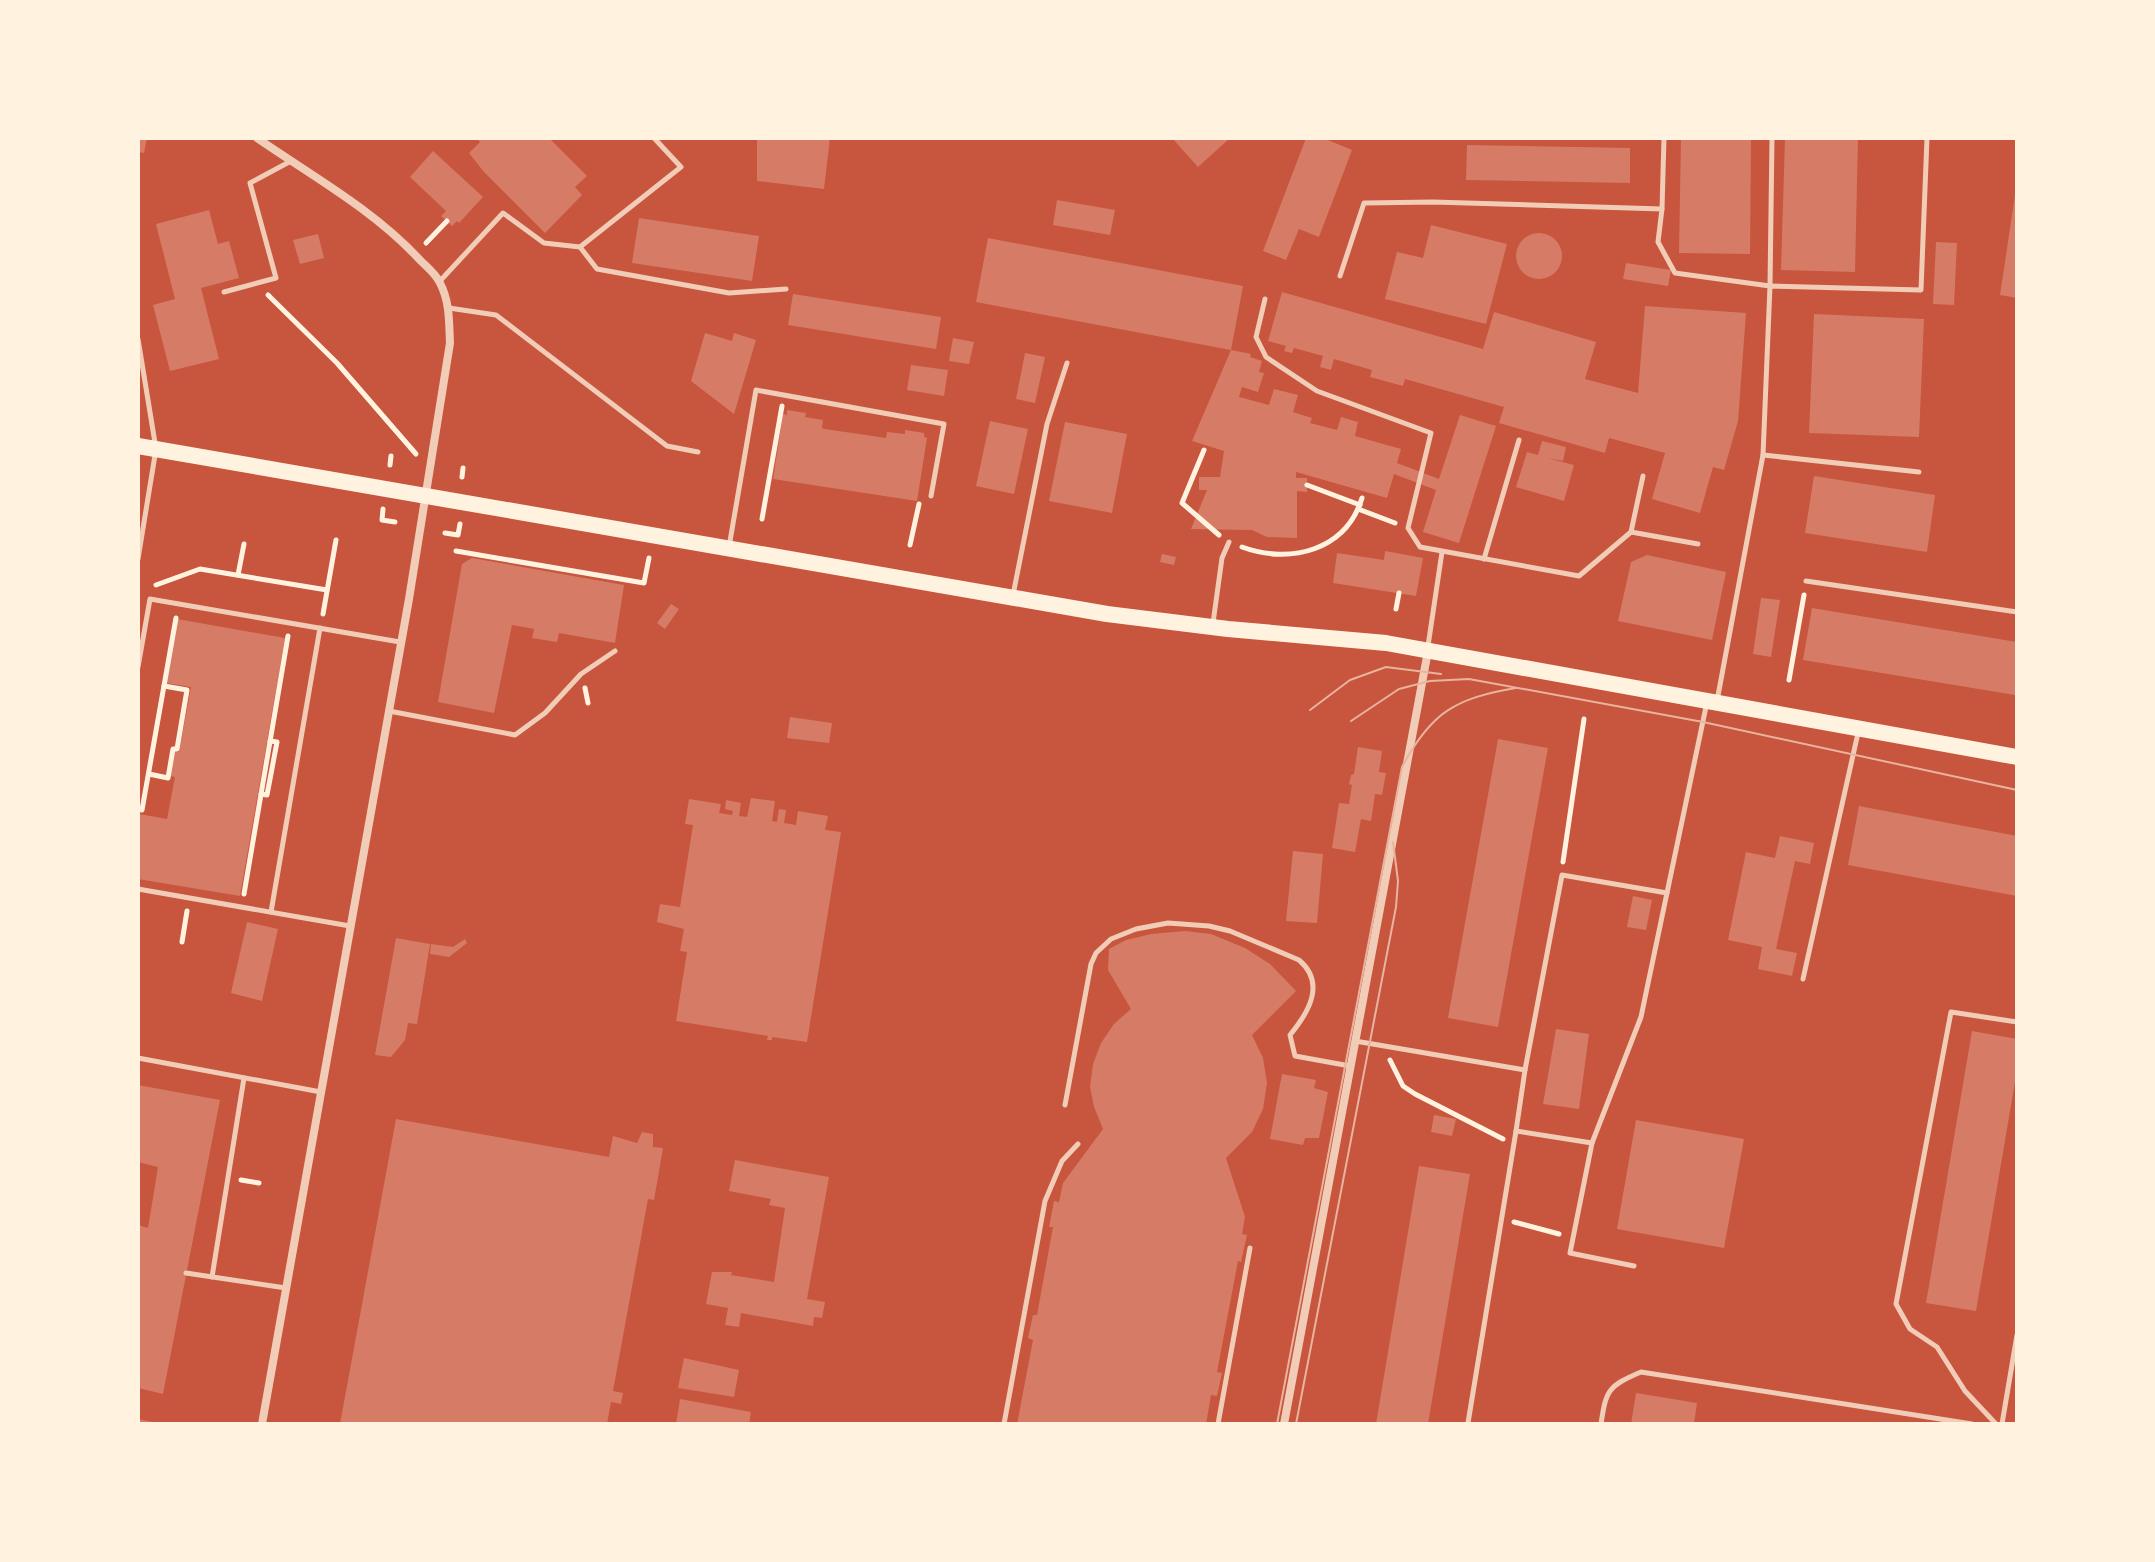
<svg xmlns="http://www.w3.org/2000/svg" width="2155" height="1562" viewBox="0 0 2155 1562" font-family="Inter,sans-serif">
<rect width="100%" height="100%" fill="#c8553d"/>
<g fill="#d67c66">
<path d="M138 138H147L144 153 138 152Z"/>
<path d="M476 138H549L587 176 575 187 582 195 545 233 484 172 469 153 480 142Z"/>
<path d="M757 138H830L824 189 757 181Z"/>
<path d="M1172 138H1230L1198 167Z"/>
<path d="M1306 138H1323L1352 150 1319 237 1299 229 1286 260 1263 251Z"/>
<path d="M1681 138H1751L1750 254 1679 253Z"/>
<path d="M1785 138H1858L1855 272 1781 270Z"/>
<path d="M1467 145 1630 148V183L1466 180Z"/>
<path d="M433 151 483 197 459 223 457 221 452 226 441 216 446 211 410 177Z"/>
<path d="M2015 195 2017 196V298L2000 295Z"/>
<path d="M1057 200 1115 210 1110 235 1053 225Z"/>
<path d="M209 210 218 244 229 241 239 278 201 288 219 359 170 371 153 305 175 299 156 224Z"/>
<path d="M639 218 759 236 752 281 632 263Z"/>
<path d="M1431 225 1507 244 1486 324 1385 299 1397 252 1423 258Z"/>
<circle cx="1539" cy="256" r="23"/>
<path d="M318 234 324 258 300 264 293 240Z"/>
<path d="M988 238 1243 286 1231 350 976 302Z"/>
<path d="M1936 242 1957 243 1954 305 1933 304Z"/>
<path d="M1626 263 1671 270 1668 286 1623 279Z"/>
<path d="M1282 292 1483 349 1494 312 1596 342 1585 379 1638 393 1645 306 1746 313 1738 421 1724 470 1713 467 1700 513 1652 499 1665 453 1609 438 1605 453 1499 423 1504 407 1405 379 1403 386 1370 377 1372 370 1334 359 1331 370 1320 367 1323 356 1294 348 1292 353 1284 351 1286 346 1268 341Z"/>
<path d="M793 294 941 317 936 349 788 325Z"/>
<path d="M1814 314 1924 319 1919 437 1809 433Z"/>
<path d="M705 333 732 341 734 333 756 340 734 414 691 381Z"/>
<path d="M953 338 974 342 969 364 949 361Z"/>
<path d="M1231 350 1251 354 1250 357 1262 361 1259 372 1264 373 1258 392 1242 387 1239 397 1269 405 1274 389 1298 395 1293 412 1312 418 1310 423 1337 430 1341 417 1358 422 1355 436 1401 449 1397 463 1439 479 1460 415 1496 426 1459 543 1423 532 1436 490 1394 474 1387 498 1296 472V478H1307V492L1297 491V538L1267 537 1252 530 1191 529 1207 490H1199V477H1220L1224 451 1192 441Z"/>
<path d="M1025 353 1045 357 1035 403 1016 399Z"/>
<path d="M911 365 948 370 944 396 907 390Z"/>
<path d="M787 410 806 413 805 417 823 420 822 428 825 429 886 438 887 432 905 434V430L924 433V437L927 438 917 501 773 479 783 414 787 415Z"/>
<path d="M990 421 1028 429 1014 494 976 486Z"/>
<path d="M1065 422 1127 434 1112 513 1049 501Z"/>
<path d="M1542 441 1566 447 1563 461 1547 458 1574 465 1564 501 1516 487 1527 452 1538 455Z"/>
<path d="M1814 476 1935 495 1927 552 1805 533Z"/>
<path d="M1385 551 1423 558 1416 596 1333 583 1337 553 1384 560Z"/>
<path d="M1162 554 1176 557 1174 565 1160 562Z"/>
<path d="M1647 555 1726 572 1712 640 1618 621 1631 562Z"/>
<path d="M472 558 624 585 615 643 559 633 557 642 532 638 534 629 512 625 494 713 438 702 462 564Z"/>
<path d="M1761 598 1780 600 1771 657 1753 654Z"/>
<path d="M671 604 679 609 665 629 657 623Z"/>
<path d="M1812 608 2017 642 2015 695 1803 660Z"/>
<path d="M177 619 285 638 240 896 138 879 139 814 167 819 175 777 170 776 175 751 179 752 191 687 166 683Z"/>
<path d="M790 717 832 723 829 743 787 738Z"/>
<path d="M1498 739 1548 748 1498 1027 1448 1018Z"/>
<path d="M1358 747 1382 751 1379 772 1386 773 1382 795 1375 794 1371 821 1361 819 1355 852 1332 848 1339 803 1349 804 1352 785 1349 784 1351 775 1354 774Z"/>
<path d="M751 798 775 801 772 821 777 822 779 809 786 810 784 823 796 825 798 811 828 816 825 830 841 832 807 1042 772 1037V1040H767L768 1036 676 1021 687 952 680 951 684 929 657 922 660 904 680 907 693 825 685 824 689 799 721 804 719 813 732 815 733 811 725 809 726 800 741 803 739 816 747 817Z"/>
<path d="M1859 806 2017 836V896L1848 865Z"/>
<path d="M1780 836 1814 843 1810 864 1795 861 1776 949 1797 953 1792 976 1758 969 1762 947 1728 940 1746 852 1775 858Z"/>
<path d="M1293 851 1323 854 1317 923 1286 921Z"/>
<path d="M1633 896 1652 900 1646 930 1627 927Z"/>
<path d="M247 922 278 929 262 1001 231 993Z"/>
<path d="M1185 931 1211 934 1245 948 1270 964 1296 991 1252 1035 1263 1058 1267 1083 1263 1109 1252 1132 1226 1158 1245 1217 1242 1234 1247 1235 1241 1262 1238 1261 1217 1372 1222 1373 1217 1396 1211 1395 1206 1424H1017L1033 1340 1028 1338 1033 1315H1037L1053 1227H1049L1054 1201 1059 1202 1063 1183 1103 1129 1094 1107 1090 1087 1093 1064 1101 1043 1114 1024 1131 1009 1108 970 1109 949 1126 940 1151 934Z"/>
<path d="M396 938 430 944 417 1024 408 1023 405 1040 391 1057 375 1055Z"/>
<path d="M465 939 467 943 449 957 430 954 431 944 453 947Z"/>
<path d="M1556 1029 1589 1034 1579 1109 1543 1104Z"/>
<path d="M1972 1031 2017 1039V1070L1976 1311 1926 1303Z"/>
<path d="M1282 1074 1316 1080 1314 1088 1328 1092 1319 1138H1305L1303 1145 1270 1139Z"/>
<path d="M138 1085 220 1100 163 1394 138 1388V1225L148 1228 158 1167 138 1162Z"/>
<path d="M1434 1115 1456 1119 1452 1136 1431 1132Z"/>
<path d="M396 1119 609 1157 613 1136 637 1143 642 1132 653 1134V1147L663 1148 654 1200 648 1199 613 1391 623 1393 621 1404 611 1402 607 1424H340Z"/>
<path d="M1636 1120 1744 1139 1724 1248 1617 1229Z"/>
<path d="M735 1160 829 1177 807 1299 825 1302 822 1318 814 1317 813 1326 741 1313 739 1327 725 1325 728 1308 706 1304 712 1272H732L731 1275 774 1282 785 1208 769 1205 771 1199 729 1191Z"/>
<path d="M1419 1166 1470 1174 1428 1424H1376Z"/>
<path d="M684 1358 739 1370 734 1397 678 1388Z"/>
<path d="M1636 1393 1697 1403 1694 1424H1631Z"/>
<path d="M680 1399 751 1412 749 1424H676Z"/>
<path d="M138 1419 157 1423V1424H138Z"/>
</g>
<g fill="none" stroke-linecap="round" stroke-linejoin="round">
<g stroke="#fff3e0" stroke-width="5">
<path d="M426 243 447 221"/>
<path d="M268 295 337 363 416 454"/>
<path d="M1204 450 1182 503 1219 535"/>
<path d="M390 465 391 456"/>
<path d="M462 477 463 468"/>
<path d="M1307 485 1360 505"/>
<path d="M383 509 382 520 395 522"/>
<path d="M1358 509 1395 523"/>
<path d="M762 519 782 406"/>
<path d="M445 533 458 535 460 524"/>
<path d="M910 545 919 504"/>
<path d="M1242 547C1291 565 1346 550 1362 498"/>
<path d="M456 551 644 583 649 558"/>
<path d="M238 575 244 544"/>
<path d="M156 585 200 569 327 590"/>
<path d="M1396 609 1399 593"/>
<path d="M323 614 336 540"/>
<path d="M1789 680 1804 595"/>
<path d="M585 688 588 703"/>
<path d="M149 774 168 778 173 749H177L187 690 164 686"/>
<path d="M261 794 267 795 277 742 270 741"/>
<path d="M138 809 142 810 176 618"/>
<path d="M1563 862 1584 719"/>
<path d="M244 894 288 636"/>
<path d="M182 942 187 911"/>
<path d="M1390 1060 1403 1086 1415 1094 1503 1139"/>
<path d="M241 1180 259 1183"/>
<path d="M1514 1222 1559 1234"/>
</g>
<g stroke="#f1ccb7" stroke-width="5">
<path d="M1662 209 1664 138"/>
<path d="M580 247 597 269 729 293 786 289"/>
<path d="M1340 276 1364 203 1433 202 1662 209 1658 242 1675 273 1770 286 1772 138"/>
<path d="M440 281 503 213 544 243 580 247 681 167 654 138"/>
<path d="M224 292 276 278 250 183 291 161"/>
<path d="M1265 299 1256 337 1266 357 1317 391 1431 433 1408 528 1420 547 1579 576 1631 532 1643 476"/>
<path d="M449 308 496 315 667 446 698 452"/>
<path d="M138 339 156 449 138 559"/>
<path d="M1763 455 1919 472"/>
<path d="M1631 532 1698 544"/>
<path d="M729 547 756 390 944 424 931 496"/>
<path d="M1484 559 1519 440"/>
<path d="M1806 581 2017 612"/>
<path d="M1013 595 1047 424 1067 363"/>
<path d="M1213 623 1222 558 1229 542"/>
<path d="M1428 646 1442 552"/>
<path d="M138 667 150 599 400 642"/>
<path d="M1717 701 1763 455 1770 286 1921 290 1927 138"/>
<path d="M389 711 515 735 545 713 581 674 615 651"/>
<path d="M138 889 350 926"/>
<path d="M271 912 320 628"/>
<path d="M1803 979 1858 733"/>
<path d="M1355 1041 1525 1070 1516 1131 1592 1143 1641 1017 1707 702"/>
<path d="M138 1058 321 1092"/>
<path d="M1525 1070 1562 875 1667 893"/>
<path d="M1065 1105 1091 964 1096 953 1111 939 1136 929 1168 923 1209 926 1230 931 1299 960C1326 983 1309 1012 1290 1035L1295 1056 1350 1066"/>
<path d="M1592 1143 1570 1253 1634 1266"/>
<path d="M186 1273 286 1288"/>
<path d="M212 1277 244 1078"/>
<path d="M1468 1423 1516 1131"/>
<path d="M1004 1424 1045 1201 1062 1161 1078 1144"/>
<path d="M1218 1424 1250 1248"/>
<path d="M1601 1424C1606 1390 1608 1386 1641 1372L1972 1424"/>
<path d="M1996 1424 1965 1391 1937 1347 1910 1329 1896 1304 1951 1012 2017 1022"/>
<path d="M2002 1424 2017 1335"/>
</g>
<g stroke="#f1ccb7" stroke-width="8">
<path d="M257 138C312 176 374 210 420 260 427 267 436 274 440 283 450 302 449 323 450 343L409 599 262 1424"/>
<path d="M1284 1424 1428 651"/>
</g>
<path stroke="#fff3e0" stroke-width="16" d="M138 446 1107 614 1228 629 1386 643 2017 757"/>
<g stroke="#e9b49f" stroke-width="2">
<path d="M1310 710 1350 680 1386 667 1441 674"/>
<path d="M1351 721 1399 689 1430 681 1469 679 1703 722 2017 790"/>
<path d="M1277 1424 1402 767C1431 712 1456 698 1516 688"/>
<path d="M1296 1424 1396 907 1398 881 1393 842"/>
</g>
</g>
<rect width="2155" height="1562" fill="none" stroke="#fff3e0" stroke-width="280"/>
</svg>
